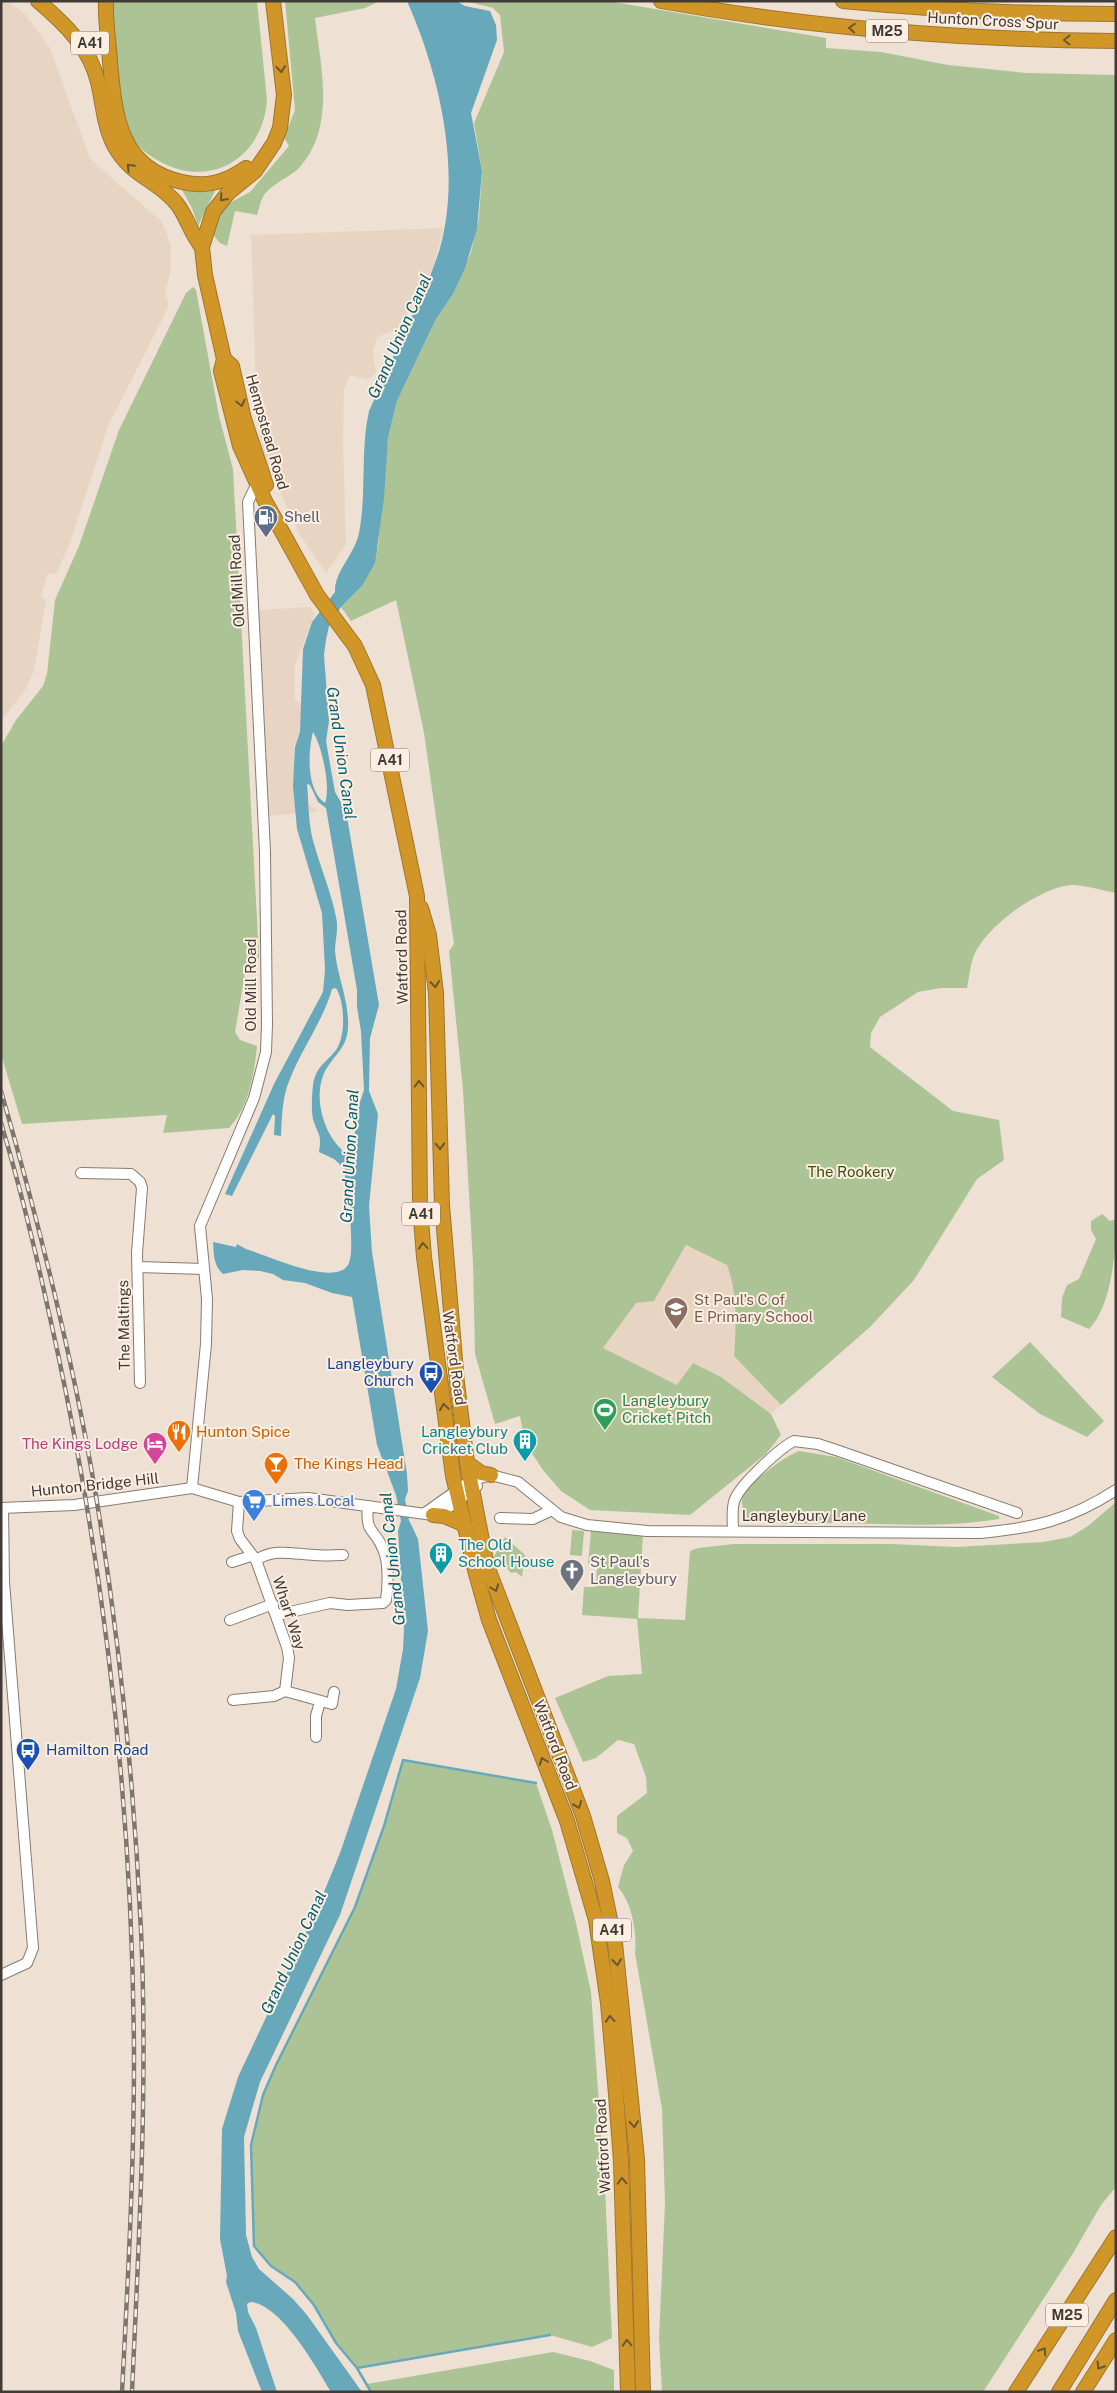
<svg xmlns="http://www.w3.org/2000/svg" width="1117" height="2393" viewBox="0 0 1117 2393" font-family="'Public Sans',sans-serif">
<rect width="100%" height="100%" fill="#eee1d4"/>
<g fill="#e8d4c3">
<path d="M1 1H8L25 14 50 48 90 159 162 222 171 245V269L165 293 169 306 108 426 71 540 57 573 47 575 41 596 46 601 34 671 24 692 1 721Z"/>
<path d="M443 228 433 269 400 328 377 337 373 351 376 373 368 380 350 375 344 390 343 441 346 545 326 573 300 535 266 462 262 447 257 420 251 235Z"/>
<path d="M310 607 315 614 295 665V700L302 705 300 733 294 746 298 798 319 811 268 816 259 610Z"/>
<path d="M686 1245 727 1265 735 1284 736 1313 734 1356 781 1405 771 1414 721 1377 692 1363 678 1385 603 1348 636 1303 654 1301Z"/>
</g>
<g fill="#acc495">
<path d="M113 1H257L267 100C263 158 210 190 159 161 147 155 136 145 129 133 114 102 115 37 113 1Z"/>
<path d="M285 1H380L365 8 315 18C321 68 336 127 299 168 289 178 269 185 263 197 260 202 259 209 257 215L235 211 227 246 220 243 211 232 224 206 250 192 289 146 284 138 295 110Z"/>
<path d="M465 1H608L826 38V48L881 52 948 65 1027 73 1116 75V893C1102 890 1087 886 1074 885 1042 885 983 928 973 958 970 967 969 978 967 988H941L918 992 880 1017 871 1033 870 1047 953 1111 999 1120 1004 1160 977 1179 914 1280 870 1327 781 1405 734 1356C736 1324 738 1295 727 1265L686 1245 654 1301 636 1303 603 1348 677 1385 693 1363 721 1377 771 1414 781 1435 766 1454 690 1515 590 1510 561 1491 543 1470 525 1443 520 1416 495 1424 475 1354 473 1263 463 1090 449 951 454 944 424 733 396 600 351 621 341 607 362 586 378 546 388 438 397 401 435 321 453 294 471 252 479 217 482 171 474 123 504 52 500 15 493 8Z"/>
<path d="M182 190 215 191 198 226 192 208Z"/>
<path d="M193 287 196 290 219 416 233 469 259 957 255 966 245 973 235 1032 240 1040 257 1046C254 1075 249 1107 229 1128L163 1133 167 1115 22 1124 1 1054V746L16 720 43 686 47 674 55 600 79 546 119 430 186 293Z"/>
<path d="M1102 1214 1110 1221 1116 1219C1116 1250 1112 1306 1089 1329L1061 1317 1062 1298 1067 1285 1079 1279 1096 1239 1091 1230V1221Z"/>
<path d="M1030 1342 1104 1421 1087 1437 1040 1414 992 1377Z"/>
<path d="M799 1451 836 1457 999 1516V1519C946 1528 892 1524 839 1523 810 1523 776 1526 747 1518 745 1514 741 1505 742 1499 744 1486 786 1455 799 1451Z"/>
<path d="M1116 1502V2187L1101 2205 1072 2255 983 2392H662L659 2338 665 2203 662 2109 635 1953C637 1932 632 1903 618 1887L624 1865 633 1851 627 1838 617 1833V1816L647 1793 646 1777 634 1744 618 1740 596 1758 583 1762 555 1698 608 1676 642 1674 637 1619 582 1615 584 1587H596L597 1564H588L591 1531 643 1534 638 1618 685 1620 690 1551 698 1548 734 1544H892L957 1547 1043 1542 1070 1537 1088 1526Z"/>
<path d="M572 1530 584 1531 582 1556 570 1555Z"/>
<path d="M505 1537 525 1555 522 1577 516 1572 511 1573 505 1566 496 1568 493 1558Z"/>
<path d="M403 1760 536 1783 552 1830 576 1923 591 1992 605 2189 612 2338 592 2347 550 2335 357 2368 336 2343 322 2316 295 2282 271 2266 254 2246 251 2145 263 2095 276 2065 355 1907 384 1826Z"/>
<path d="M553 2352 590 2361 614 2370V2392H371L367 2384Z"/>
</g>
<path fill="#68a8bb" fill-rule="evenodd" d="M407 1H456L465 6 490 11 496 25 497 40 471 113 482 171 477 229 465 268 453 294 435 321 397 401 388 438 384 498 375 563 362 586 341 607 329 626 326 640 324 655 329 721 326 741 335 792 346 811 379 1005 370 1038 369 1091 378 1114 369 1206 372 1252 407 1474 408 1491 405 1499 409 1520 418 1539 428 1631 420 1678 340 1915 260 2082 244 2137 246 2235 252 2257 259 2269 293 2299 307 2315 362 2392H331C316 2367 281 2304 250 2302L247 2304 248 2312 256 2328 277 2392H262L238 2331 236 2313 226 2282 227 2276 220 2239 222 2129 238 2077 317 1909 340 1853 396 1689 403 1649 404 1630 398 1531 401 1521 396 1495 377 1445 352 1297 332 1293 305 1283 283 1280 273 1274 260 1271 243 1270 223 1274C213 1265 214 1254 213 1242L236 1247 237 1244 246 1249C267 1255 338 1289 349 1263 354 1251 349 1209 349 1194L345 1185V1169L334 1159 319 1152C322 1133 318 1136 313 1119 311 1109 312 1095 313 1085 316 1066 326 1063 336 1050 346 1036 345 1002 336 988L332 989C323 1021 302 1048 290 1079 282 1097 282 1116 281 1136L274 1135 275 1116 273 1114 232 1196 225 1194 274 1084 323 992 325 970 322 913 297 829 293 786 295 747 300 732 303 649 312 622 335 592C334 572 355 554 359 533 367 492 360 451 369 411 381 386 391 360 403 335 417 306 431 278 440 248 462 169 439 73 407 1ZM313 732C322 746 331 787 325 803 306 790 308 752 313 732ZM307 784 310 785 318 802 326 808 357 990V1007L361 1031 364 1090 356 1114 354 1150 350 1156C327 1142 314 1105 322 1079 328 1058 348 1051 348 1026 349 1000 337 976 335 951 335 939 339 931 336 917 331 892 321 869 314 844 308 824 309 805 307 784Z"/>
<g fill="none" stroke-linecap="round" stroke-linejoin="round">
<g stroke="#68a8bb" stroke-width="2.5">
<path d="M357 2368 550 2335"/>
<path d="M371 2392 357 2368 336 2343 314 2305 295 2282 271 2266 254 2246 251 2145 263 2095 276 2065 355 1907 384 1826 403 1760 536 1783"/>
</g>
<defs>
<g id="minor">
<path d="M81 1173 131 1174 140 1182 142 1188 137 1253 140 1383"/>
<path d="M138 1267 204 1269"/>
<path d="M192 1488 206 1344 207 1299 200 1226 254 1098 266 1052 267 1024 265 852 248 502 258 481"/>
<path d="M239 1502 237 1531 240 1539 256 1560 287 1647 289 1658 285 1691 332 1704 334 1692"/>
<path d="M1 1508 74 1505 192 1488 239 1502 308 1498 433 1515 444 1511 477 1486"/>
<path d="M425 1513 470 1481 491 1475 518 1482 561 1517 587 1525 647 1531 980 1533C1034 1528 1070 1520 1116 1490"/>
<path d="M500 1518 533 1519 550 1511"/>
<path d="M733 1531C733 1521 731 1508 735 1499 741 1484 780 1448 794 1441L818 1444 839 1451 1017 1513"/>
<path d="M256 1560C275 1548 293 1554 314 1555 324 1556 334 1555 343 1555"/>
<path d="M232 1562 251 1556"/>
<path d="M277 1615 330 1603 348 1605 383 1603 386 1600C388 1587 389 1561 383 1549 375 1528 365 1535 368 1506"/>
<path d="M230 1620 273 1604"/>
<path d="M233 1700 274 1696 285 1691"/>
<path d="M316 1737V1716L320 1702"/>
<path d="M1 1975 27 1963 33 1948 4 1582 3 1508"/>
</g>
<g id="highway">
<path d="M38 1C65 24 90 48 98 82 103 103 104 126 114 145 131 177 157 179 177 204 187 217 191 234 202 247"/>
<path d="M106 1C105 21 109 42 110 62 115 116 119 168 182 182 206 188 226 182 246 168"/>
<path d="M273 1 284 95 280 128 274 143 255 171 228 193 213 212 202 247 205 275 224 359 221 371 240 446 265 501 317 595 355 646 373 685 417 896 420 1207 424 1257 453 1476 475 1570 489 1620 567 1821 596 1920 608 2003 616 2094 621 2161 628 2392"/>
<path d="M661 1C811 28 963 40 1116 41"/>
<path d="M843 1C934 10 1025 14 1116 14"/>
<path d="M224 359 232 366 244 419 266 485"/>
<path d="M421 908 429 935 436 993 442 1205 457 1383 467 1463 487 1566 583 1816 602 1881 615 1943 637 2159 643 2392"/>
<path d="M467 1463 481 1473 491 1475"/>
<path d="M433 1515 444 1516 463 1524"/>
<path d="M1016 2392 1116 2237"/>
<path d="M1059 2392 1116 2300"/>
<path d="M1083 2392 1116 2340"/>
</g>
</defs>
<use href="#minor" stroke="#877b70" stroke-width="12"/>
<use href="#highway" stroke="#9e762d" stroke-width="16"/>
<use href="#minor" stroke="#fff" stroke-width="10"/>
<use href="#highway" stroke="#d09628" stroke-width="14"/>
<defs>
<g id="rail">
<path d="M1 1091C39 1223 72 1355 95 1490 119 1635 134 1783 141 1930 148 2084 139 2238 132 2392"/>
<path d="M1 1123C24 1199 41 1276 58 1354 107 1585 133 1821 134 2057 134 2169 128 2280 122 2392"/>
</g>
</defs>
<use href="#rail" stroke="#7e766e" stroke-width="4.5"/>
<use href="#rail" stroke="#fceee1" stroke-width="2.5" stroke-dasharray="8" stroke-linecap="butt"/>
</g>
<defs><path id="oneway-chevron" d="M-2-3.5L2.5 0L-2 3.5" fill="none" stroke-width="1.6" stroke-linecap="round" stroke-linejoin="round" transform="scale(1.25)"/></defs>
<g stroke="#6b5632">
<use href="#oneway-chevron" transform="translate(852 28) rotate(-175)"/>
<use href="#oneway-chevron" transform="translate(1067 40) rotate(-179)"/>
<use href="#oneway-chevron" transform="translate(281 69) rotate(83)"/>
<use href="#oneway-chevron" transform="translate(130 167) rotate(-133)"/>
<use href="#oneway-chevron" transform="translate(223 198) rotate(132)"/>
<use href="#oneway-chevron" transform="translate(241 403) rotate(77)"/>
<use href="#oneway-chevron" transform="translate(435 984) rotate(84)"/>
<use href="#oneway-chevron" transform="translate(419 1084) rotate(-91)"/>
<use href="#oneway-chevron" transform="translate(440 1146) rotate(88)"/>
<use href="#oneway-chevron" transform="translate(423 1246) rotate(-94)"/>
<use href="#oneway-chevron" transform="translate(444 1407) rotate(-98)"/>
<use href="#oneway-chevron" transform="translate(495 1588) rotate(69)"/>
<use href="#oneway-chevron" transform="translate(543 1761) rotate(-111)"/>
<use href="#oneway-chevron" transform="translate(578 1805) rotate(68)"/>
<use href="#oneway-chevron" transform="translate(617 1962) rotate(84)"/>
<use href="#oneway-chevron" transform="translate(610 2019) rotate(-95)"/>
<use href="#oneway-chevron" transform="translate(634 2124) rotate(85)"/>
<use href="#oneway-chevron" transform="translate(622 2181) rotate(-92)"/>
<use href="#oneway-chevron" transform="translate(627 2343) rotate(-92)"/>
<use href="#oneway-chevron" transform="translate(1043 2351) rotate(-57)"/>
<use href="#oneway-chevron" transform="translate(1100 2366) rotate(122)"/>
</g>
<defs>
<symbol id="fuel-pin" viewBox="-11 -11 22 30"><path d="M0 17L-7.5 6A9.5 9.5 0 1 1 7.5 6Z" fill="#5c6f8a" stroke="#fceee1"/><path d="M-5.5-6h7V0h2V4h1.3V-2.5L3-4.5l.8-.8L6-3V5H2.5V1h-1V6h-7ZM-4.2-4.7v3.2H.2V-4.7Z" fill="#fff"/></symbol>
<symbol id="school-pin" viewBox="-11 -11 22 30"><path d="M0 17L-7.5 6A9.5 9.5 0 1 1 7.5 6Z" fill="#8d6e63" stroke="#fceee1"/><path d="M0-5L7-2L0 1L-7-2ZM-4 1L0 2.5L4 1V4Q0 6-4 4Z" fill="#fff"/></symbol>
<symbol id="bus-pin" viewBox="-11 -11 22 30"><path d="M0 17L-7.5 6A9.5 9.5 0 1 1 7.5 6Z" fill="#1a4fb4" stroke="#fceee1"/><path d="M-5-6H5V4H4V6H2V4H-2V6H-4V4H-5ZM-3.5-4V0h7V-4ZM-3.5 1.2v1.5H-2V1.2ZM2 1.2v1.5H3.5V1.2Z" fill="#fff"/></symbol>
<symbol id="stadium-pin" viewBox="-11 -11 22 30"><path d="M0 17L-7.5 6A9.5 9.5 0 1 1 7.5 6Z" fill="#2e9e5b" stroke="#fceee1"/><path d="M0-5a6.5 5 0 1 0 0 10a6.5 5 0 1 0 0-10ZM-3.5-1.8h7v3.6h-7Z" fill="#fff"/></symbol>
<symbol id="restaurant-pin" viewBox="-11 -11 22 30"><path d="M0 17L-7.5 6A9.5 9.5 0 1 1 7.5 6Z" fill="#e8710a" stroke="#fceee1"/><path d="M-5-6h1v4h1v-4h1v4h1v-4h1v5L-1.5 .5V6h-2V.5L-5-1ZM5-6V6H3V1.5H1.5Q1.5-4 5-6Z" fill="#fff"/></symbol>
<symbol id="building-pin" viewBox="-11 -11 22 30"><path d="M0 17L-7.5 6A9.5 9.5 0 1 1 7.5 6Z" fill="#0f9aa8" stroke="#fceee1"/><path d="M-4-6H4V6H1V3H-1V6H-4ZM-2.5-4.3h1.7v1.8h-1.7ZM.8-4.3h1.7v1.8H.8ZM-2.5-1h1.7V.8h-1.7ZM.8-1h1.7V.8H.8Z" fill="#fff"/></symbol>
<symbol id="hotel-pin" viewBox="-11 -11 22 30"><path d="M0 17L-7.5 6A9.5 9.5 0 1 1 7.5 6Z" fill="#d1479c" stroke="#fceee1"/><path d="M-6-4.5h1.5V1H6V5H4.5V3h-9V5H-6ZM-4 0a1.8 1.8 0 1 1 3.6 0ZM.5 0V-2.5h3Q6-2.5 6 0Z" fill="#fff"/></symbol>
<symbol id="bar-pin" viewBox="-11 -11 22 30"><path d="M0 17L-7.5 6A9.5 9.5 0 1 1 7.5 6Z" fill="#e8710a" stroke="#fceee1"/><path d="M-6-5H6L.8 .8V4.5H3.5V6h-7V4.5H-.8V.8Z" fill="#fff"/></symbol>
<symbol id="supermarket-pin" viewBox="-11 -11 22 30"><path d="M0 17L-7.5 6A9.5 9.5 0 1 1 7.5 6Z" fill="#3f7fe0" stroke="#fceee1"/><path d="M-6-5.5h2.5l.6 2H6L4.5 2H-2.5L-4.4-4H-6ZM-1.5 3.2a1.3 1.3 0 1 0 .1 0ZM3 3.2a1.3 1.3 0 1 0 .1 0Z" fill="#fff"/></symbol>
<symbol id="church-pin" viewBox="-11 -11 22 30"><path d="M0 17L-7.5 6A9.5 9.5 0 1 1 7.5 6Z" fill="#6b7280" stroke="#fceee1"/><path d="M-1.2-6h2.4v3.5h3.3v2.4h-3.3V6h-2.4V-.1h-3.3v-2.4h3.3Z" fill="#fff"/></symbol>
</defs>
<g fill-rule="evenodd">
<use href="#fuel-pin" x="252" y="503" width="28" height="38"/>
<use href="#school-pin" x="662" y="1295" width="28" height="38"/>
<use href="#bus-pin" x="417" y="1359" width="28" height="38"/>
<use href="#stadium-pin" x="591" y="1396" width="28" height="38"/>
<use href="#restaurant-pin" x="165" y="1418" width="28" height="38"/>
<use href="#building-pin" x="511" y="1427" width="28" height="38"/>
<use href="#hotel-pin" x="141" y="1430" width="28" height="38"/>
<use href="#bar-pin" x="262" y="1450" width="28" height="38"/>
<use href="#supermarket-pin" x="240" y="1487" width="28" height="38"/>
<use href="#building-pin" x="427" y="1540" width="28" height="38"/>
<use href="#church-pin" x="558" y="1557" width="28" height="38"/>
<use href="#bus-pin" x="14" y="1736" width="28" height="38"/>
</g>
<g text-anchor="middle" stroke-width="4" stroke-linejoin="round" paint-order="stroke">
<g fill="#fceee1" stroke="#787169" stroke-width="1">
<rect x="866" y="19.5" width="42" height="23" rx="4"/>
<rect x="71" y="31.5" width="38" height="23" rx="4"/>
<rect x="371" y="748.5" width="38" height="23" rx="4"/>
<rect x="402" y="1202.5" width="38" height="23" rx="4"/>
<rect x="593" y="1918.5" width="38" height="23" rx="4"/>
<rect x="1046" y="2303.5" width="42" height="23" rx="4"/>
</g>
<g font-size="14" font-weight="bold" fill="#403b36">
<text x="887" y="36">M25</text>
<text x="90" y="48">A41</text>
<text x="390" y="765">A41</text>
<text x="421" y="1219">A41</text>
<text x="612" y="1935">A41</text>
<text x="1067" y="2320">M25</text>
</g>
<g font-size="15" fill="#403b36" stroke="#fceee1">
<text transform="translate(993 21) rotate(3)" y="5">Hunton Cross Spur</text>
<text transform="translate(267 432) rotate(74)" y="5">Hempstead Road</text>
<text transform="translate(237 581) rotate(-93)" y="5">Old Mill Road</text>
<text transform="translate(402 957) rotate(-91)" y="5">Watford Road</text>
<text transform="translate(251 985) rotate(-90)" y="5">Old Mill Road</text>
<text transform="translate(124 1325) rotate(-91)" y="5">The Maltings</text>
<text transform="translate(454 1358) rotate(82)" y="5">Watford Road</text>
<text transform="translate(95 1485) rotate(-6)" y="5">Hunton Bridge Hill</text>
<text x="804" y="1521">Langleybury Lane</text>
<text transform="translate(289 1613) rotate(72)" y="5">Wharf Way</text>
<text transform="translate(555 1745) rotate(69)" y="5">Watford Road</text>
<text transform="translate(603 2146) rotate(-93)" y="5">Watford Road</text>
</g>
<g font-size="15" fill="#4e5e75" stroke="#fceee1" text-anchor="start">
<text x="284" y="522">Shell</text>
</g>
<g font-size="15" fill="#37550d" stroke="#fceee1">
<text x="851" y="1177">The Rookery</text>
</g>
<g font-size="15" fill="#785e54" stroke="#fceee1" text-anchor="start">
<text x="694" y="1305">St Paul's C of<tspan x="694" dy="17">E Primary School</tspan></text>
</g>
<g font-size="15" fill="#164399" stroke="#fceee1" text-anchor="end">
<text x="414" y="1369">Langleybury<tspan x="414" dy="17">Church</tspan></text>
<text x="46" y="1755" text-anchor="start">Hamilton Road</text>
</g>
<g font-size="15" fill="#27864d" stroke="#fceee1" text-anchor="start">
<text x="622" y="1406">Langleybury<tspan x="622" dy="17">Cricket Pitch</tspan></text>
</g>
<g font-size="15" fill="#c56008" stroke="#fceee1" text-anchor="start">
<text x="196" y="1437">Hunton Spice</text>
<text x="294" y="1469">The Kings Head</text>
</g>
<g font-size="15" fill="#0d838f" stroke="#fceee1" text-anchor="end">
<text x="508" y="1437">Langleybury<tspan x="508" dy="17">Cricket Club</tspan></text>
<text x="458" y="1550" text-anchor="start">The Old<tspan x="458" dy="17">School House</tspan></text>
</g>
<g font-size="15" fill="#b23c85" stroke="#fceee1" text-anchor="end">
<text x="138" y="1449">The Kings Lodge</text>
</g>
<g font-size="15" fill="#366cbe" stroke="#fceee1" text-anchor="start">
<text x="272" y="1506">Limes Local</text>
</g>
<g font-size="15" fill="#5b616d" stroke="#fceee1" text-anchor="start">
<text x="590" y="1567">St Paul's<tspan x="590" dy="17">Langleybury</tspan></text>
</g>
<g font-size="16" font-style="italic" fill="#005e72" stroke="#fceee1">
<text transform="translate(399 336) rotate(-66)" y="6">Grand Union Canal</text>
<text transform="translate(342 753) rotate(82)" y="6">Grand Union Canal</text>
<text transform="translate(349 1156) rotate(-87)" y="6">Grand Union Canal</text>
<text transform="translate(392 1559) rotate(-96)" y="6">Grand Union Canal</text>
<text transform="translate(293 1952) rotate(-65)" y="6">Grand Union Canal</text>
</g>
</g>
<rect width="1117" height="2393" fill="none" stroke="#403b36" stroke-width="5"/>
</svg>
